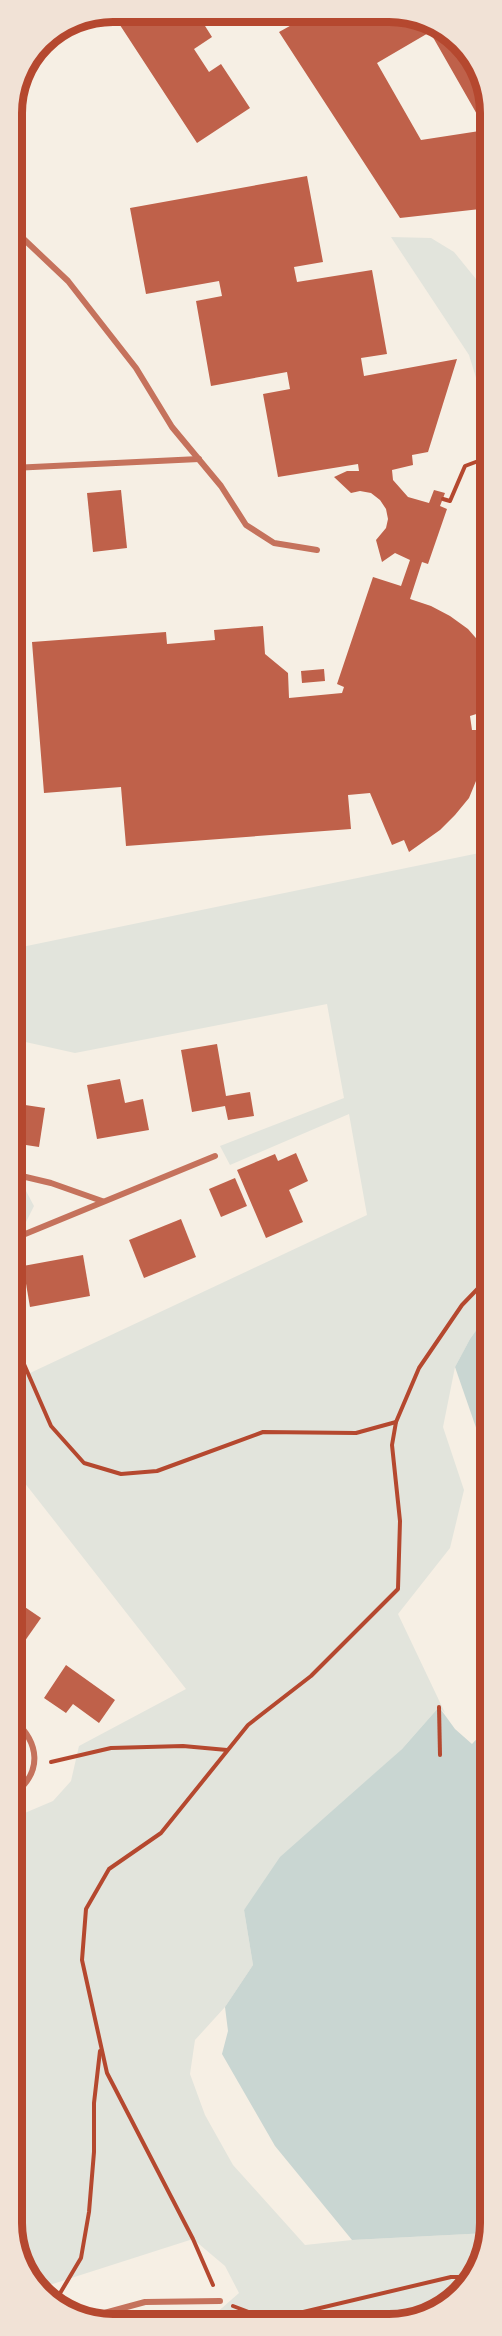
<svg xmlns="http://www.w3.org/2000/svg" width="502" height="2336" viewBox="0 0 502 2336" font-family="'Sofia Sans Condensed',sans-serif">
<rect width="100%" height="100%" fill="#f6efe4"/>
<g fill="#e2e4dc">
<path d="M391 237 431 238 454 252 489 295V420L469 355Z"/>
<path d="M489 851 490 1311 470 1339 455 1367 443 1427 464 1490 450 1548 398 1614 445 1713 439 1707 402 1749 358 1789 244 1910 253 1965 225 2007 195 2040 190 2074 205 2115 233 2165 305 2245 352 2240 488 2233 460 2294 401 2323 206 2322 239 2293 225 2266 193 2239 37 2289 13 2235V1818L53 1801 71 1781 79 1746 186 1689 13 1468V1381L367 1215 349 1114 230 1165 220 1146 344 1098 327 1004 75 1053 12 1039V949Z"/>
<path d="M13 1188 26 1191 34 1206 26 1222 13 1227Z"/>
</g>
<g fill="#c9d6d2">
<path d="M490 1311V1468L455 1367 470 1339Z"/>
<path d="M439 1707 455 1729 472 1744 486 1729 490 1731V2228L488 2233 352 2240 275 2146 222 2054 228 2031 225 2007 253 1965 244 1910 280 1857 402 1749Z"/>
</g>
<g fill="#bf614a" fill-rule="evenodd">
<path d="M414 15 464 46 489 101V208L400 218 279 32 306 17ZM430 32 486 130 421 140 377 63Z"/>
<path d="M200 18 212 37 194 49 209 72 221 64 250 108 197 143 116 19Z"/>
<path d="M307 176 323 262 294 267 297 282 372 270 387 354 361 358 364 376 457 359 428 452 412 455 413 465 392 470 393 480 408 497 429 503 434 490 445 493 440 506 447 509 428 564 422 562 410 599 431 606 450 616 468 629 489 653V710L470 716 472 730H489L483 764 469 798 455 815 440 830 409 852 404 840 392 845 370 793 348 795 351 829 126 846 121 787 44 793 32 642 166 632 167 644 215 640 214 630 263 626 265 654 288 673 289 698 342 693 344 687 337 684 373 577 401 586 410 560 395 553 382 562 376 540 386 528 388 519 386 509 380 500 371 493 360 491 351 493 334 477 347 471H359L358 464 278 477 263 394 290 389 287 372 211 386 196 301 222 296 219 281 146 294 130 208Z"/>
<path d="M12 389H14L17 427H12Z"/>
<path d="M121 490 127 548 93 552 87 493Z"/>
<path d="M324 669 325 681 302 683 301 671Z"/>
<path d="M217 1044 226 1096 250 1092 254 1116 228 1120 225 1106 192 1112 181 1050Z"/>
<path d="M120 1079 125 1103 143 1099 149 1130 97 1139 87 1085Z"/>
<path d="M12 1103 45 1108 39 1147 13 1143Z"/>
<path d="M296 1153 308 1181 289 1190 303 1222 266 1238 237 1170 275 1154 278 1161Z"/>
<path d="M235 1178 247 1206 221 1217 209 1189Z"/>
<path d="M181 1219 196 1257 144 1278 129 1240Z"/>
<path d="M83 1255 90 1296 30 1307 23 1266Z"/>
<path d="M13 1599 41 1618 22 1645 13 1639Z"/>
<path d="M66 1665 115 1700 99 1723 73 1704 66 1713 44 1698Z"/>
</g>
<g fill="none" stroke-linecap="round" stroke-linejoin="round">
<g stroke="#b5482f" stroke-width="4">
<path d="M443 499 450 501 465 466 489 457"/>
<path d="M13 1339 51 1426 84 1463 121 1474 157 1471 263 1432 356 1433 396 1422"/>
<path d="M439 1707 440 1755"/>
<path d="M483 1747 490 1739"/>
<path d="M51 1762 111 1748 183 1746 227 1750"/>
<path d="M213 2285 193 2239 107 2073 82 1960 86 1909 109 1869 161 1833 248 1725 311 1676 398 1589 400 1521 392 1445 396 1422 419 1368 462 1305 490 1276"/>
<path d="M56 2300 81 2258 89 2212 94 2152V2103L100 2051"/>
<path d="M233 2306 254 2314 295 2317 299 2313 451 2277H468"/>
<path d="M299 2313 309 2323"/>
</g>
<g stroke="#c5725c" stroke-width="6">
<path d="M12 228 68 281 136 368 172 427 221 486 246 525 274 543 317 550"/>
<path d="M12 468 199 459"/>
<path d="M13 1174 51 1183 102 1201"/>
<path d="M13 1239 215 1156"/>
<path d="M13 1719C40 1743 43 1772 13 1795"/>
<path d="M86 2318 145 2302 220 2301"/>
</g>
</g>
<path d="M0 0H502V2336H0ZM113 22H389A91 91 0 0 1 480 113V2223A91 91 0 0 1 389 2314H113A91 91 0 0 1 22 2223V113A91 91 0 0 1 113 22Z" fill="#f1e2d6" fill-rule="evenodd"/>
<path fill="none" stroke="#b5482f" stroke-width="8" d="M113 22H389A91 91 0 0 1 480 113V2223A91 91 0 0 1 389 2314H113A91 91 0 0 1 22 2223V113A91 91 0 0 1 113 22Z"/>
</svg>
